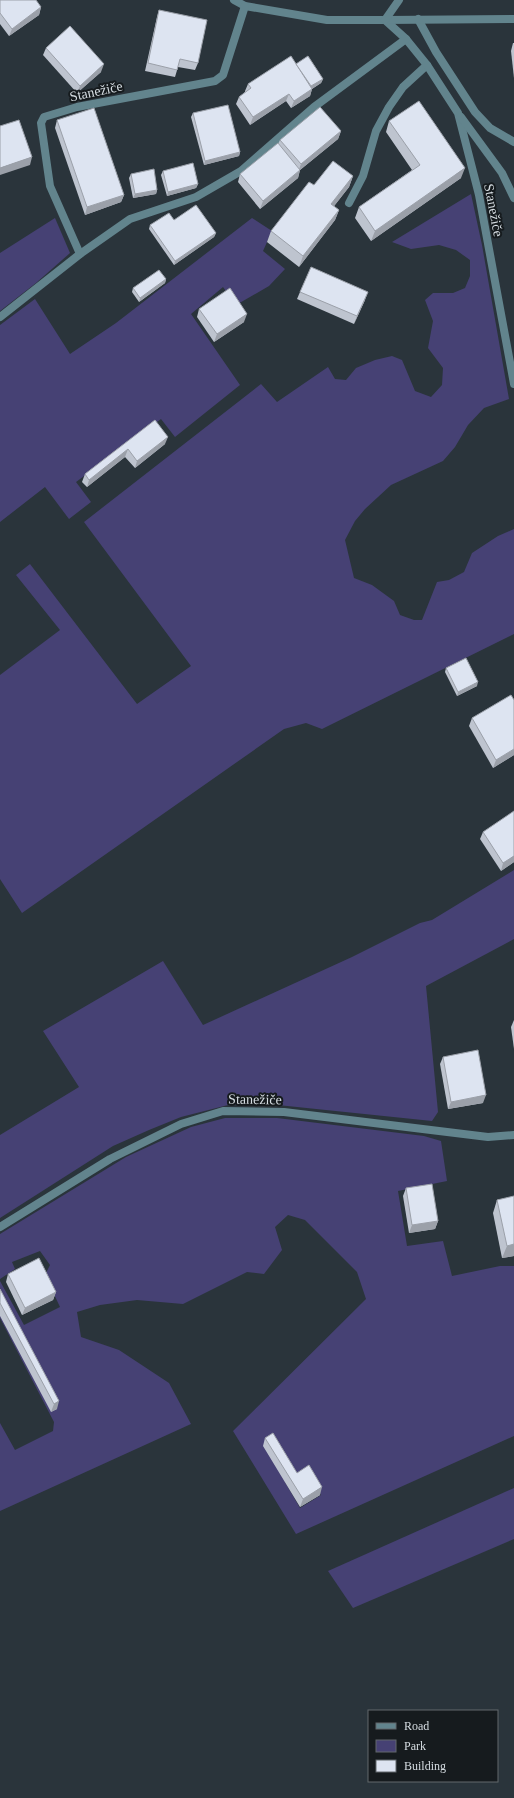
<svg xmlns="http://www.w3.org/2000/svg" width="514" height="1798" viewBox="0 0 514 1798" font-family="'Times New Roman',serif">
<rect width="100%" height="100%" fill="#2a343b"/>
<g fill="#464174" fill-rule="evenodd">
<path d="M471 194 482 245 509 399 484 408 468 425 455 447 443 461 391 485 365 509 355 521 345 540 354 578 372 585 394 601 400 615 414 620H422L437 582 449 580 464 572 472 553 498 536 514 529V634L322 729 306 723 284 729 22 913 0 879V675L60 630 16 575 30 564 137 704 191 666 84 522 261 384 277 402 328 367 335 379 346 380 356 368 375 360 392 356 402 360 415 391 431 397 442 385 443 368 428 348 433 321 425 300 433 293H453L465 288 470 276V260L456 250 439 245 411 249 392 242Z"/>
<path d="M55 218 70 253 36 283 0 311V253Z"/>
<path d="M252 218 272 231 263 251 285 269 269 286 236 305 223 287 191 314 240 385 175 437 161 419 76 482 91 502 69 519 45 487 0 522V325L35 299 70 354 116 323Z"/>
<path d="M514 870V939L426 986 438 1112 432 1121 268 1104 228 1105 181 1117 149 1130 113 1146 0 1218V1135L79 1087 43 1031 163 961 203 1025 352 957 420 923 432 920Z"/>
<path d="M225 1118H277L424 1136 441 1141 447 1181 398 1191 407 1246 443 1241 452 1276 500 1266H514V1436L296 1534 233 1431 366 1299 357 1272 305 1220 288 1215 275 1227 282 1250 264 1274 247 1272 183 1304 137 1300 100 1305 77 1312 81 1337 119 1350 169 1383 191 1424 0 1511V1423L15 1450 53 1431 54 1422 0 1318V1281L24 1325 60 1307 45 1275 50 1265 40 1251 12 1262 15 1269 0 1279V1234L126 1157 191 1127ZM306 1470 321 1495 300 1508 285 1482Z"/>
<path d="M514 1488V1539L353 1608 328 1571Z"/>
</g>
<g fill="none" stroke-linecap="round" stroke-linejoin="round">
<g stroke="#62848d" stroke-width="8">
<path d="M418 19 436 52 475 112 490 128 514 142"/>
<path d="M349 203 363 176 376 131 389 107 403 87 427 65"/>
</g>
<g stroke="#62848d" stroke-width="8">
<path d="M234 0 245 6 327 20H385L406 39 427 65 458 113 479 195 514 384"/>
<path d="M385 20 514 19"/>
<path d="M385 20 399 0"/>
<path d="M461 117 502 173 514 198"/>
<path d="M80 254 50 186 41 123 44 117 77 107 215 81 223 75 245 6"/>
<path d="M0 317 80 254 130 219 196 197 241 171 314 107 406 39"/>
<path d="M0 1227 110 1159 181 1124 223 1111 284 1112 488 1137 514 1135"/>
</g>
</g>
<g fill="#bec4cf">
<path d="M0 0 41 7 39 15 9 36 0 24Z"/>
<path d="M159 10 198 63 195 70 178 67 175 77 145 71 157 17Z"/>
<path d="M513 43H514V78L511 51Z"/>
<path d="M46 48 101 72 77 93 43 55Z"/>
<path d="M296 64 323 79 321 83 312 89 310 96 291 108 286 101 250 125 236 104 239 97 245 92V91L248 84Z"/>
<path d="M193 113 240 152 239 156 204 165 191 117Z"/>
<path d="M57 120 124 195 121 202 85 215 55 128Z"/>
<path d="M389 121 461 178 371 241 355 218 359 207 412 170 386 132Z"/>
<path d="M341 131 338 139 300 170 298 178 260 209 238 182 240 174 278 144 280 140Z"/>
<path d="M163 171 198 184 196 188 167 196 161 175Z"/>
<path d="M131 174 157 190 156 194 133 198 129 178Z"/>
<path d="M353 176 349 187 334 206 339 210 335 220 299 267 267 242 271 231 314 185Z"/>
<path d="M174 220 216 233 214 237 174 265 149 229 150 225Z"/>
<path d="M166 279 165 283 139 302 132 292 133 288Z"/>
<path d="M300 292 365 300 354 324 297 299Z"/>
<path d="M199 309 244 322 214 342 197 317Z"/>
<path d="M155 420 165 444 135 468 125 457 87 487 82 482 85 474Z"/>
<path d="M446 668 477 686 457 696 445 672Z"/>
<path d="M514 700V755L493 768 469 726 472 718Z"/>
<path d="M483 832 514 862 501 871 480 839Z"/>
<path d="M514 1020V1049L511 1027Z"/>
<path d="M443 1057 483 1103 448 1109 440 1064Z"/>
<path d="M406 1188 438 1221 435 1229 409 1233 403 1196Z"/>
<path d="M514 1196V1256L502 1258 493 1213 497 1200Z"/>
<path d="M8 1274 56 1292 53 1300 22 1315 6 1282Z"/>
<path d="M0 1289 57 1409 51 1412 0 1316Z"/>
<path d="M265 1438 297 1473 320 1495 300 1507 263 1446Z"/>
</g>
<g fill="#9ba0a9">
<path d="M41 7 39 15 9 36 12 29Z"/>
<path d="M104 64 101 72 77 93 80 86Z"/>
<path d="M323 79 321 83 307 92 308 88Z"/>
<path d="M312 89 310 96 291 108 294 101Z"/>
<path d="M289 94 286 101 250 125 253 117Z"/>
<path d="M341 131 338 139 300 170 298 178 260 209 263 201 298 172 301 164Z"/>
<path d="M240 152 239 156 204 165 205 161Z"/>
<path d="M32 157 30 165 0 175V168Z"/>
<path d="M465 168 461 178 371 241 375 231Z"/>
<path d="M353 176 349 187 328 214 331 204Z"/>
<path d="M198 184 196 188 167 196 168 192Z"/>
<path d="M157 190 156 194 133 198 135 194Z"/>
<path d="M124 195 121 202 85 215 87 207Z"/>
<path d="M339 210 335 220 299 267 303 256Z"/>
<path d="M216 233 214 237 174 265 175 261Z"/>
<path d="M166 279 165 283 139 302 140 298Z"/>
<path d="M368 292 365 300 354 324 357 316Z"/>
<path d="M247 314 244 322 214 342 217 334Z"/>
<path d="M168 437 165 444 135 468 137 461Z"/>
<path d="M128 449 125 457 87 487 89 480Z"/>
<path d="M478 682 477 686 457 696 458 692Z"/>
<path d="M514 749V755L493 768 496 760Z"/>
<path d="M514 856V862L501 871 503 863Z"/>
<path d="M486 1095 483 1103 448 1109 451 1102Z"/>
<path d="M438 1221 435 1229 409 1233 412 1225Z"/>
<path d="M514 1244V1256L502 1258 507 1246Z"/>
<path d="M56 1292 53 1300 22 1315 25 1308Z"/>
<path d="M59 1401 57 1409 51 1412 54 1404Z"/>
<path d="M322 1487 320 1495 300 1507 303 1499Z"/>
</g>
<g fill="#dde4f1" stroke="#9ba0a9">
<path d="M0 0H36L41 7 12 29 0 13Z"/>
<path d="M159 10 207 20 198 63 180 59 177 70 148 63Z"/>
<path d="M70 26 104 64 80 86 46 48Z"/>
<path d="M291 56 312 89 294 101 289 94 253 117 239 97 251 88 248 84Z"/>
<path d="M308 56 323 79 311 86 296 64Z"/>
<path d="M419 101 465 168 375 231 359 207 420 165 389 121Z"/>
<path d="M228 105 240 152 205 161 193 113Z"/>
<path d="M320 107 341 131 301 164 280 140Z"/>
<path d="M94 108 124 195 87 207 57 120Z"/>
<path d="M19 120 32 157 0 168V126Z"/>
<path d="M278 143 300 170 263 201 240 174Z"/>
<path d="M333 161 353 176 331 204 339 210 303 256 271 231 309 182 314 185Z"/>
<path d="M193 163 198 184 168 192 163 171Z"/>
<path d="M154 169 157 190 135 194 131 174Z"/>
<path d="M196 205 216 233 175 261 150 225 169 213 174 220Z"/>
<path d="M311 267 368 292 357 316 300 292Z"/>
<path d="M159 270 166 279 140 298 133 288Z"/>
<path d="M230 288 247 314 217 334 199 309Z"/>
<path d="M155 420 168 437 137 461 128 449 89 480 85 474Z"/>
<path d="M466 658 478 682 458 692 446 668Z"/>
<path d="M511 695 514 700V749L496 760 472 718Z"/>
<path d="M514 811V856L503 863 483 832Z"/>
<path d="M478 1050 486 1095 451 1102 443 1057Z"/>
<path d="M432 1184 438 1221 412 1225 406 1188Z"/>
<path d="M514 1196V1244L507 1246 497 1200Z"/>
<path d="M39 1258 56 1292 25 1308 8 1274Z"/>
<path d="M0 1289 59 1401 54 1404 0 1303Z"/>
<path d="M273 1433 297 1473 309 1465 322 1487 303 1499 265 1438Z"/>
</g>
<g text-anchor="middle" stroke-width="4" stroke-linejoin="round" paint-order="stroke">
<g font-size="14" fill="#d5dce1" stroke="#161b1e">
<text transform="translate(96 91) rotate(-12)" y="5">Stanežiče</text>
<text transform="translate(494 210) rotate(79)" y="5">Stanežiče</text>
<text transform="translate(255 1099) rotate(1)" y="5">Stanežiče</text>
</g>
</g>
<rect x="368" y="1710" width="130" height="72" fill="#161b1e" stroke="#62686c"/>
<rect x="376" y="1723" width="20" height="6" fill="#62848d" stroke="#62686c"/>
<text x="404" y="1730" font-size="12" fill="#d5dce1">Road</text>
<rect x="376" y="1740" width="20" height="12" fill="#464174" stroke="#62686c"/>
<text x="404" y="1750" font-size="12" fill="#d5dce1">Park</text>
<rect x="376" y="1760" width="20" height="12" fill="#dde4f1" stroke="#62686c"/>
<text x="404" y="1770" font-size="12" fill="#d5dce1">Building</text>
</svg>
